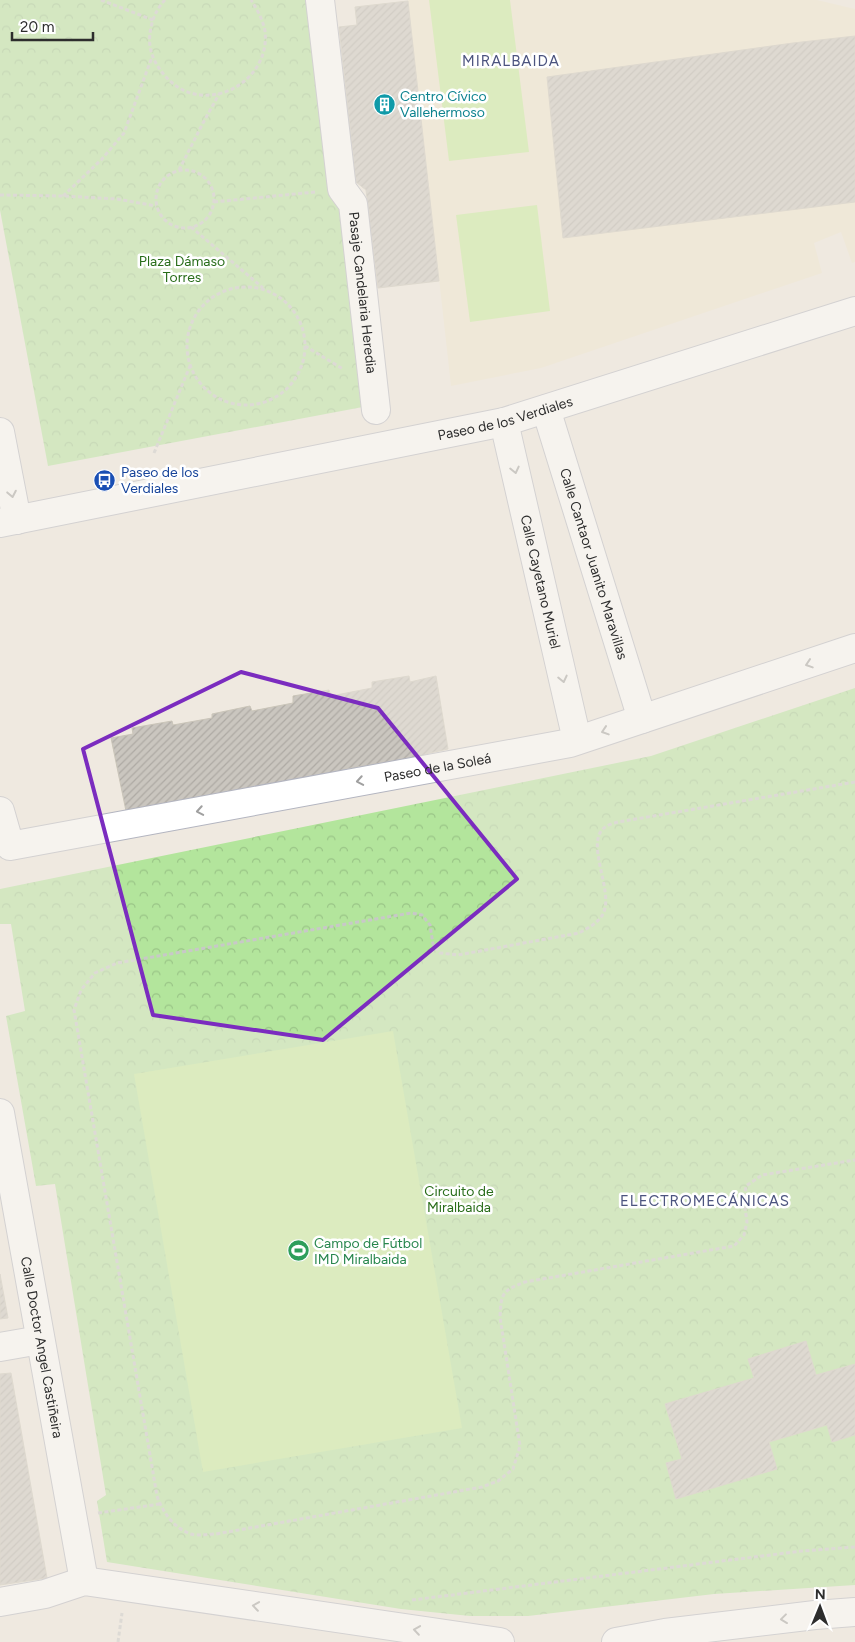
<svg xmlns="http://www.w3.org/2000/svg" width="855" height="1642" viewBox="0 0 855 1642" font-family="Figtree,sans-serif">
<defs>
<pattern id="forest-crowns" width="20" height="18" patternUnits="userSpaceOnUse" patternTransform="scale(1.25)"><rect width="20" height="18" fill="#b3e59c"/><path d="M2 6a3 3 0 1 1 6 0M12 15a3 3 0 1 1 6 0" fill="none" stroke="#9ac587"/></pattern>
<pattern id="building-hatch" width="6" height="6" patternUnits="userSpaceOnUse" patternTransform="scale(1.25)"><rect width="6" height="6" fill="#cac6bf"/><path d="M-1 1l2-2M0 6l6-6M5 7l2-2" fill="none" stroke="#aeaaa4"/></pattern>
</defs>
<rect width="100%" height="100%" fill="#efe9e0"/>
<path fill="#f0e6cf" d="M408 0H817L855 9V262L852 263 841 232 814 243 822 273 541 368 451 386Z"/>
<g fill="url(#forest-crowns)">
<path d="M0 0H311L344 204 368 406 48 466 0 210Z"/>
<path d="M855 688V1585L714 1594 528 1616H470L401 1609 107 1562 97 1501 106 1495 55 1184 36 1186 6 1016 25 1011 11 924H0V889L651 756Z"/>
</g>
<g fill="#c6ed98">
<path d="M429 0H510L529 152 449 161Z"/>
<path d="M537 205 550 311 470 322 456 215Z"/>
<path d="M393 1031 462 1428 203 1472 134 1074Z"/>
</g>
<g fill="url(#building-hatch)" stroke="#cac5b9">
<path d="M408 1 439 281 378 288 366 190 356 182 339 27 357 25 355 7Z"/>
<path d="M855 36V202L563 238 547 77 793 43Z"/>
<path d="M409 676 410 682 436 676 448 749 425 754 427 760 389 767 387 762 345 769 348 775 266 784 268 791 126 811 111 738 133 734 132 728 172 721 173 725 212 718V714L250 706 252 711 293 703V696L329 690 331 696 372 688V682Z"/>
<path d="M0 1274 8 1318 0 1319Z"/>
<path d="M806 1341 816 1375 855 1364V1435L832 1442 827 1425 769 1442 777 1469 676 1499 666 1463 682 1459 665 1404 754 1378 748 1359Z"/>
<path d="M11 1373 47 1578 0 1585V1374Z"/>
</g>
<g fill="none" stroke-linecap="round" stroke-linejoin="round">
<defs>
<g id="street">
<path id="s1" d="M320 0 342 189 353 204 376 410"/>
<path id="s2" d="M546 409 642 719"/>
<path id="s3" d="M504 422 577 740"/>
<path id="s4" d="M0 811 10 846 570 743 855 648"/>
<path d="M0 1347 40 1340"/>
</g>
<g id="secondary">
<path d="M0 432 17 520"/>
<path id="s5" d="M0 523 504 422 855 311"/>
<path id="s6" d="M0 1113 84 1581"/>
<path d="M0 1602 45 1594 84 1581 500 1642"/>
<path d="M616 1642 665 1633 815 1615 855 1612"/>
</g>
</defs>
<use href="#street" stroke="#b3b5c0" stroke-width="30"/>
<use href="#secondary" stroke="#b3b5c0" stroke-width="30"/>
<g stroke="#c8c8c8" stroke-width="3" stroke-dasharray="4 2.5" stroke-linecap="butt">
<path d="M101 0 153 20"/>
<path d="M165 0C154 11 148 30 150 46 152 59 159 70 168 79 205 117 271 83 265 31 263 20 257 9 251 0"/>
<path d="M179 170 203 123 219 94"/>
<circle cx="185" cy="199" r="29"/>
<path d="M0 195 63 196 117 199 156 206"/>
<path d="M63 196 102 159 124 133 152 57"/>
<path d="M214 202 315 192"/>
<path d="M191 227 263 288"/>
<circle cx="246" cy="346" r="59"/>
<path d="M305 346 343 369"/>
<path d="M154 453 190 366"/>
<path d="M855 782 618 822C615 823 610 824 607 826 582 839 615 891 603 914 598 923 588 928 579 933L458 955 440 953 433 944 430 925 422 915 411 913 117 963 95 973 81 990 74 1010 157 1496C163 1513 174 1528 191 1534 198 1536 209 1534 216 1534L482 1487 498 1481 513 1469 520 1446 500 1317C501 1293 502 1291 525 1282L734 1246 744 1235 747 1222 744 1201 746 1186 762 1175 855 1160"/>
<path d="M98 1513 160 1504"/>
<path d="M412 1600 802 1551 855 1547"/>
<path d="M118 1642 122 1613"/>
</g>
<use href="#street" stroke="#fff" stroke-width="28"/>
<use href="#secondary" stroke="#fff" stroke-width="28"/>
</g>
<defs><path id="oneway-chevron" d="M-2-3.5L2.5 0L-2 3.5" fill="none" stroke-width="1.6" stroke-linecap="round" stroke-linejoin="round" transform="scale(1.25)"/></defs>
<g stroke="#a0a0a0">
<use href="#oneway-chevron" transform="translate(515 470) rotate(77)"/>
<use href="#oneway-chevron" transform="translate(12 494) rotate(79)"/>
<use href="#oneway-chevron" transform="translate(809 664) rotate(162)"/>
<use href="#oneway-chevron" transform="translate(563 679) rotate(77)"/>
<use href="#oneway-chevron" transform="translate(605 731) rotate(162)"/>
<use href="#oneway-chevron" transform="translate(360 781) rotate(170)"/>
<use href="#oneway-chevron" transform="translate(200 811) rotate(170)"/>
<use href="#oneway-chevron" transform="translate(256 1606) rotate(-172)"/>
<use href="#oneway-chevron" transform="translate(784 1619) rotate(173)"/>
<use href="#oneway-chevron" transform="translate(417 1630) rotate(-172)"/>
</g>
<path d="M0 0H855V1642H0ZM241 672 378 708 517 879 323 1040 153 1015 83 749Z" fill="#efe9e0" fill-opacity=".55" fill-rule="evenodd"/>
<path fill="none" stroke="#7b2cbf" stroke-width="4" stroke-linejoin="round" d="M241 672 378 708 517 879 323 1040 153 1015 83 749Z"/>
<defs>
<symbol id="building-disc" viewBox="-11 -11 22 22"><circle r="9.5" fill="#0f9aa8" stroke="#fff"/><path d="M-4-6H4V6H1V3H-1V6H-4ZM-2.5-4.3h1.7v1.8h-1.7ZM.8-4.3h1.7v1.8H.8ZM-2.5-1h1.7V.8h-1.7ZM.8-1h1.7V.8H.8Z" fill="#fff"/></symbol>
<symbol id="bus-disc" viewBox="-11 -11 22 22"><circle r="9.5" fill="#1a4fb4" stroke="#fff"/><path d="M-5-6H5V4H4V6H2V4H-2V6H-4V4H-5ZM-3.5-4V0h7V-4ZM-3.5 1.2v1.5H-2V1.2ZM2 1.2v1.5H3.5V1.2Z" fill="#fff"/></symbol>
<symbol id="stadium-disc" viewBox="-11 -11 22 22"><circle r="9.5" fill="#2e9e5b" stroke="#fff"/><path d="M0-5a6.5 5 0 1 0 0 10a6.5 5 0 1 0 0-10ZM-3.5-1.8h7v3.6h-7Z" fill="#fff"/></symbol>
</defs>
<g fill-rule="evenodd">
<use href="#building-disc" x="372" y="92" width="25" height="25"/>
<use href="#bus-disc" x="92" y="468" width="25" height="25"/>
<use href="#stadium-disc" x="286" y="1238" width="25" height="25"/>
</g>
<g text-anchor="middle" stroke-width="5" stroke-linejoin="round" paint-order="stroke">
<g font-size="14" fill="#0d838f" stroke="#fff" text-anchor="start">
<text x="400" y="101">Centro Cívico<tspan x="400" dy="16">Vallehermoso</tspan></text>
</g>
<g font-size="14" fill="#296d1a" stroke="#fff">
<text x="182" y="266">Plaza Dámaso<tspan x="182" dy="16">Torres</tspan></text>
<text x="459" y="1196">Circuito de<tspan x="459" dy="16">Miralbaida</tspan></text>
</g>
<g font-size="14" fill="#2d2d2d" stroke="#fff">
<text dy="5" stroke="none"><textPath href="#s1" startOffset="298">Pasaje Candelaria Heredia</textPath></text>
<text dy="5" stroke="none"><textPath href="#s5" startOffset="516">Paseo de los Verdiales</textPath></text>
<text dy="5" stroke="none"><textPath href="#s2" startOffset="162">Calle Cantaor Juanito Maravillas</textPath></text>
<text dy="5" stroke="none"><textPath href="#s3" startOffset="164">Calle Cayetano Muriel</textPath></text>
<text dy="5" stroke="none"><textPath href="#s4" startOffset="471">Paseo de la Soleá</textPath></text>
<text dy="5" stroke="none"><textPath href="#s6" startOffset="238">Calle Doctor Angel Castiñeira</textPath></text>
</g>
<g font-size="14" fill="#164399" stroke="#fff" text-anchor="start">
<text x="121" y="477">Paseo de los<tspan x="121" dy="16">Verdiales</tspan></text>
</g>
<g font-size="14" fill="#27864d" stroke="#fff" text-anchor="start">
<text x="314" y="1248">Campo de Fútbol<tspan x="314" dy="16">IMD Miralbaida</tspan></text>
</g>
<g font-size="15" letter-spacing="1" fill="#4c547f" stroke="#fff">
<text x="511" y="66">MIRALBAIDA</text>
<text x="705" y="1206">ELECTROMECÁNICAS</text>
</g>
</g>
<g transform="translate(820 1607) rotate(1)" stroke="#ffffff" stroke-width="4" paint-order="stroke">
<path d="M0-4L9 19L0 12L-9 19Z" fill="#2d2d2d"/>
<text y="-8" font-size="14" font-weight="bold" text-anchor="middle" fill="#2d2d2d">N</text>
</g>
<path d="M12 32v8h81v-8" fill="none" stroke="#2d2d2d" stroke-width="2.5"/>
<text x="20" y="32" font-size="15" fill="#2d2d2d" stroke="#ffffff" stroke-width="4" paint-order="stroke">20 m</text>
</svg>
